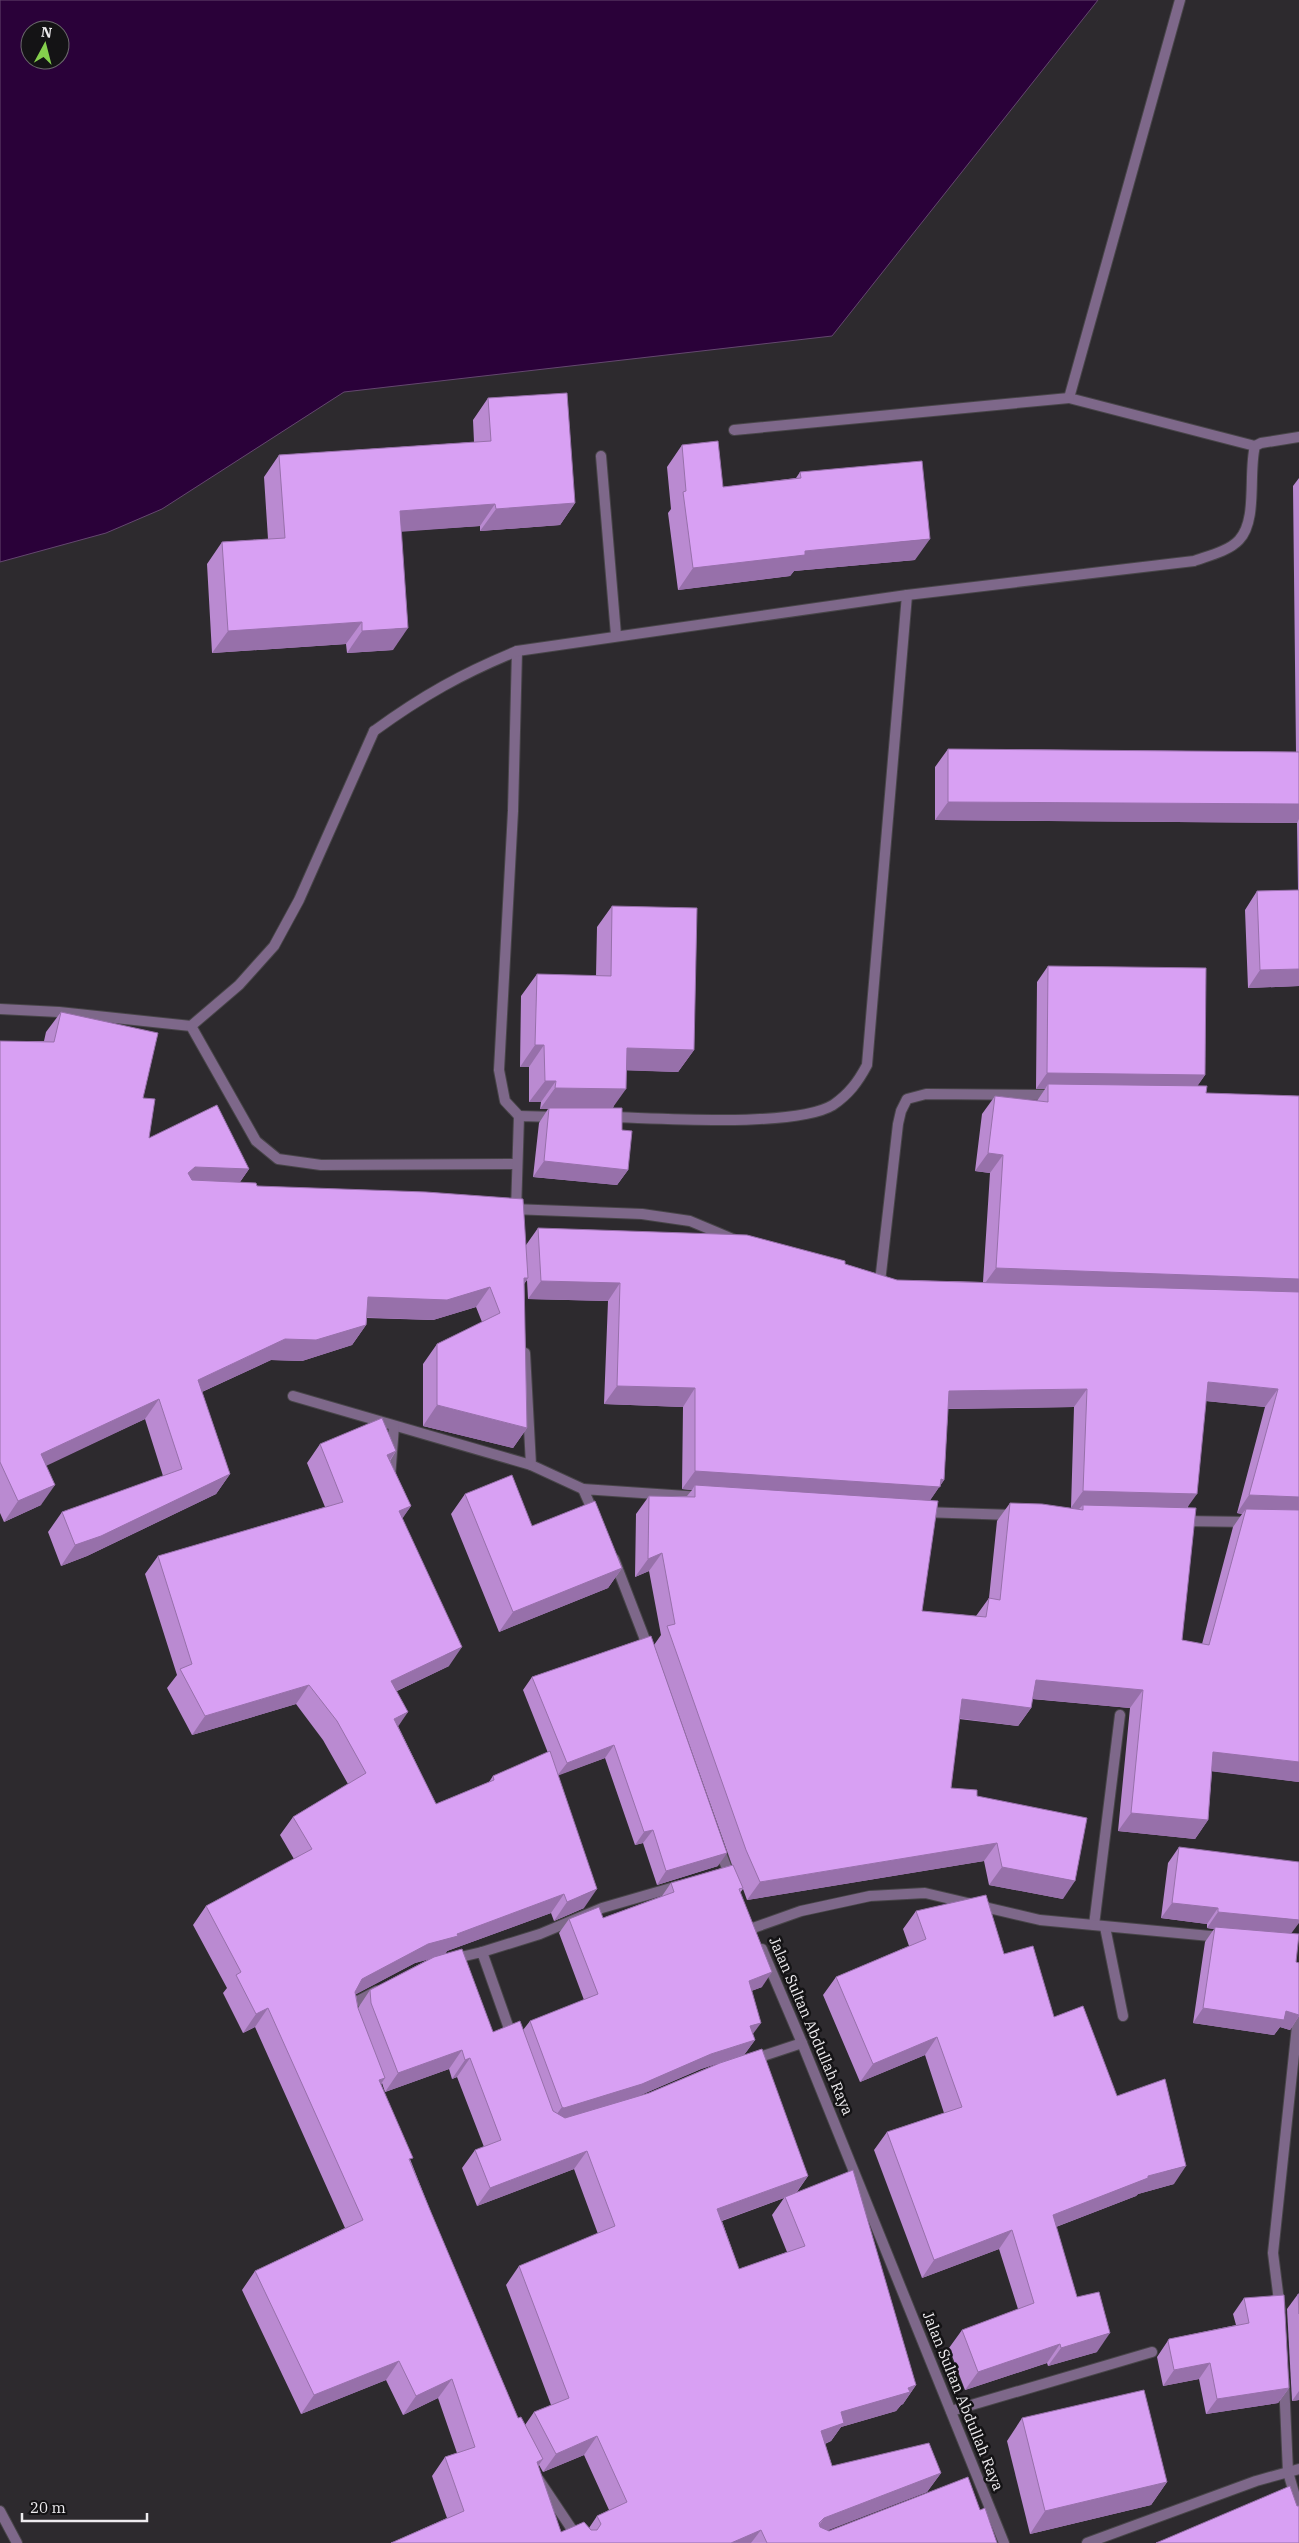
<svg xmlns="http://www.w3.org/2000/svg" width="1299" height="2543" viewBox="0 0 1299 2543" font-family="'IBM Plex Serif',serif">
<rect width="100%" height="100%" fill="#2d2a2e"/>
<path fill="#2a0139" stroke="#64476f" fill-rule="evenodd" d="M0 0H1098L832 336 344 392 162 509 106 533 0 562ZM30 30H60V60H30Z"/>
<g fill="none" stroke-linecap="round" stroke-linejoin="round">
<defs>
<g id="service">
<path d="M1180 0 1069 398 1255 446"/>
<path d="M734 430 1069 398"/>
<path d="M601 456 616 635"/>
<path d="M517 651 513 811 499 1070 505 1101 519 1116"/>
<path d="M0 1009 59 1012 191 1026 256 1141 278 1159 321 1165 516 1164"/>
<path d="M191 1026 239 985 274 946 299 900 374 731"/>
<path d="M609 1117C657 1118 795 1128 833 1105 849 1094 858 1082 867 1065L907 595"/>
<path d="M516 1211 519 1116 557 1117"/>
<path d="M880 1282 898 1124 901 1111 907 1099 926 1094 1053 1095"/>
<path d="M525 1353 531 1465 583 1489"/>
<path d="M951 2411 1152 2352"/>
<path d="M0 2511 17 2543"/>
</g>
<g id="minor">
<path d="M374 731C422 696 463 673 517 651L907 595 1194 561C1208 556 1229 551 1239 540 1258 520 1248 473 1255 446L1261 443 1299 437"/>
<path d="M512 1209 642 1214 690 1221 733 1239"/>
<path d="M293 1396 531 1465"/>
<path d="M390 1478 394 1426"/>
<path d="M922 1512 1013 1515"/>
<path d="M595 1516 583 1489 701 1497"/>
<path d="M1182 1521 1250 1522"/>
<path d="M614 1559 649 1650"/>
<path d="M719 1848 731 1879"/>
<path d="M1094 1925 1120 1715"/>
<path d="M1105 1927 1123 2016"/>
<path d="M753 1928 801 1911 870 1896 925 1893 1040 1920 1221 1937"/>
<path d="M762 1949 802 2043 1004 2543"/>
<path d="M482 1952 540 1934 602 1908 678 1886"/>
<path d="M452 1959 482 1952 512 2037"/>
<path d="M349 2011 352 2004 377 1991"/>
<path d="M754 2059 802 2043"/>
<path d="M1280 2309 1273 2253 1299 2007"/>
<path d="M1284 2381 1288 2472 1299 2510"/>
<path d="M539 2480 581 2543"/>
<path d="M1087 2543 1256 2481 1299 2469"/>
</g>
</defs>
<use href="#service" stroke="#484549" stroke-width="12"/>
<use href="#minor" stroke="#484549" stroke-width="12"/>
<use href="#service" stroke="#7e688a" stroke-width="10"/>
<use href="#minor" stroke="#7e688a" stroke-width="10"/>
</g>
<g fill="#ba8ad1" fill-rule="evenodd">
<path d="M488 398 575 503 560 525 480 531V526L402 531 393 650 347 653 346 644 212 653 207 564 222 542 268 539 264 477 279 455 474 442 473 420Z"/>
<path d="M682 445 723 487 796 478 800 472 915 560 794 571 790 576 678 590 668 513 671 509 667 467Z"/>
<path d="M1299 478V1017V986L1248 988 1245 910 1257 891 1298 890 1297 823 935 820V767L948 749 1296 752 1293 486Z"/>
<path d="M612 906 694 1050 678 1072 627 1070 613 1108 622 1130 628 1170 617 1185 533 1177 539 1123 548 1109H540L541 1102H529V1067H520L521 996 537 974 596 976 597 927Z"/>
<path d="M1048 966 1205 1075 1197 1086 1206 1093 1299 1096V1782L1212 1771 1208 1820 1195 1839 1118 1831 1130 1708 1032 1699 1031 1708 1018 1726 959 1719 951 1788 977 1796 1063 1899 989 1885 984 1861 747 1900 743 1889 740 1893 762 1987 751 1991 753 2035 755 2040 744 2055 808 2176 797 2192 916 2385 903 2404 901 2405 896 2411 841 2427 831 2441 825 2444 832 2466 941 2473 927 2492 827 2530 829 2531 980 2510 997 2543H391L447 2518 432 2476 445 2457 457 2453 438 2398 403 2415 386 2380 301 2414 242 2290 255 2271 345 2228 255 2027 243 2033 223 1993 227 1988 193 1925 206 1906 294 1859 280 1835 293 1817 348 1784 323 1740 296 1704 192 1735 167 1688 177 1675 145 1574 158 1556 325 1507 307 1463 320 1444 396 1451 390 1461 411 1506 402 1518 449 1666 397 1691 398 1726 436 1804 489 1782 493 1776 548 1753 523 1690 532 1677 651 1636 718 1866 657 1885 643 1843 635 1845 605 1758 558 1775 584 1908 554 1921 551 1913 447 1951 445 1954 493 2032 523 2030 530 2021 584 2000 559 1933 569 1919 603 1918 662 1896 671 1883 732 1865 654 1645 661 1635 649 1571 635 1577 636 1514 649 1496H687L692 1490 682 1489 683 1407 604 1404 608 1301 528 1299 527 1280 524 1284 527 1428 513 1448 423 1426V1364L437 1344 482 1322 476 1307 433 1320 367 1318 366 1325 352 1345 302 1361 271 1360 202 1392 230 1474 216 1494 87 1556 61 1566 48 1532 62 1512 163 1476 145 1419 46 1465 41 1505 4 1522 0 1513V1041H44L46 1032 61 1012 143 1098 149 1138 249 1169 240 1182 526 1245 538 1228 845 1264 897 1280 983 1282 990 1173 975 1171 982 1114 995 1096 1037 1101 1045 1089H1036L1037 982ZM1206 1401 1265 1407 1237 1513 1242 1514 1233 1527 1202 1644 1182 1640 1188 1507ZM1074 1407 1071 1508 1010 1503 997 1521 989 1598 976 1616 922 1611 930 1500 944 1480 948 1409ZM429 1959 370 1990 358 2008 356 1994 415 1963ZM719 2063 649 2093 636 2097 701 2069ZM449 2069 452 2079 457 2077 484 2147 475 2150 462 2168 477 2206 574 2169 598 2234 519 2266 506 2285 551 2405 534 2412 525 2425 518 2418 430 2210 381 2085 382 2083 385 2092ZM784 2198 772 2215 787 2252 739 2269 722 2221ZM584 2455 609 2510 597 2516 589 2528 561 2532 538 2466 539 2465 543 2472Z"/>
<path d="M465 1494 532 1526 622 1568 608 1588 499 1632 451 1514Z"/>
<path d="M1179 1847 1292 1934 1296 1962 1299 1963V2016L1290 2030 1280 2027 1274 2035 1193 2023 1205 1942 1214 1929 1207 1928V1924L1161 1918 1168 1863Z"/>
<path d="M916 1911 1004 1954 1117 2096 1174 2184 1138 2194 1136 2196 1056 2227 1077 2297 1097 2352 1048 2366 1047 2363 965 2390 949 2348 962 2330 1018 2309 999 2249 922 2278 874 2150 887 2132 944 2113 925 2055 860 2082 823 1995 836 1977 909 1946 903 1929Z"/>
<path d="M1298 2294H1299V2400L1292 2401 1287 2309Z"/>
<path d="M1244 2298 1289 2388 1278 2403 1206 2414 1199 2379 1163 2386 1157 2357 1169 2339 1236 2325 1233 2314Z"/>
<path d="M1022 2418 1167 2482 1151 2505 1030 2534 1007 2441Z"/>
</g>
<g fill="#9770aa">
<path d="M575 503 560 525 480 531 496 509Z"/>
<path d="M495 504 480 526 385 533 400 511Z"/>
<path d="M930 539 915 560 794 571 790 576 678 590 693 568 805 551Z"/>
<path d="M362 622 346 644 212 653 228 631Z"/>
<path d="M408 628 393 650 347 653 362 631Z"/>
<path d="M948 802 1299 804V819L1297 823 935 820Z"/>
<path d="M1299 969V986L1248 988 1260 970Z"/>
<path d="M535 1045H544L529 1067H520Z"/>
<path d="M627 1048 694 1050 678 1072 612 1070Z"/>
<path d="M1047 1073 1205 1075 1194 1091 1048 1084 1045 1089H1036Z"/>
<path d="M545 1081H556L541 1102H529Z"/>
<path d="M555 1088 626 1089 611 1110 549 1108 548 1109H540Z"/>
<path d="M988 1153 1003 1155 990 1173 975 1171Z"/>
<path d="M544 1161 628 1170 617 1185 533 1177Z"/>
<path d="M195 1167 249 1169 235 1189 181 1187 188 1173Z"/>
<path d="M996 1268 1299 1279V1297L983 1286Z"/>
<path d="M524 1278H528L514 1298Z"/>
<path d="M541 1281 620 1283 608 1301 528 1299Z"/>
<path d="M490 1287 476 1307 433 1320 353 1317 368 1297Z"/>
<path d="M366 1325 352 1345 302 1361 271 1360 184 1400 198 1380 285 1339Z"/>
<path d="M1208 1382 1278 1389 1265 1407 1196 1400Z"/>
<path d="M617 1386 695 1388 683 1407 604 1404Z"/>
<path d="M1087 1389 1074 1407 936 1409 949 1391Z"/>
<path d="M159 1399 145 1419 27 1475 41 1454Z"/>
<path d="M437 1405 527 1428 513 1448 423 1426Z"/>
<path d="M396 1451 383 1470 387 1455Z"/>
<path d="M695 1471 941 1479 944 1480 927 1505 695 1485 692 1490 682 1489Z"/>
<path d="M230 1474 216 1494 87 1556 61 1566 75 1545Z"/>
<path d="M55 1485 41 1505 4 1522 18 1501Z"/>
<path d="M1083 1491 1197 1494 1184 1512 1083 1505 1079 1509H1070Z"/>
<path d="M1249 1495 1299 1497V1515L1246 1509 1242 1514 1237 1513Z"/>
<path d="M411 1506 398 1525 399 1511Z"/>
<path d="M662 1553 649 1571 635 1577 648 1559Z"/>
<path d="M622 1568 608 1588 499 1632 513 1612Z"/>
<path d="M462 1647 449 1666 378 1700 391 1681Z"/>
<path d="M1036 1680 1143 1690 1130 1708 1023 1698Z"/>
<path d="M309 1685 296 1704 192 1735 205 1716Z"/>
<path d="M962 1699 1031 1708 1018 1726 949 1717Z"/>
<path d="M408 1712 395 1731 394 1719Z"/>
<path d="M614 1745 605 1758 557 1776 567 1763Z"/>
<path d="M1213 1752 1299 1762V1782L1201 1770Z"/>
<path d="M1131 1813 1208 1820 1195 1839 1118 1831Z"/>
<path d="M653 1830 643 1843 635 1845 644 1832Z"/>
<path d="M997 1843 984 1861 747 1900 760 1882Z"/>
<path d="M727 1853 718 1866 657 1885 666 1871Z"/>
<path d="M1002 1867 1075 1881 1063 1899 989 1885Z"/>
<path d="M597 1889 584 1908 554 1921 567 1902Z"/>
<path d="M564 1894 551 1913 447 1951 445 1955 415 1963 349 1998 362 1979 428 1944Z"/>
<path d="M1172 1903 1218 1908 1207 1924 1161 1918Z"/>
<path d="M1218 1912 1299 1920V1923L1290 1935 1215 1927 1214 1929 1207 1928Z"/>
<path d="M772 1972 762 1987 738 1996 749 1981Z"/>
<path d="M268 2008 255 2027 243 2033 256 2014Z"/>
<path d="M1203 2008 1286 2011 1299 2015V2016L1290 2030 1280 2027 1274 2035 1193 2023Z"/>
<path d="M761 2023 750 2038V2026Z"/>
<path d="M937 2037 925 2055 860 2082 873 2064Z"/>
<path d="M755 2040 744 2055 701 2069 632 2099 551 2122 562 2107 711 2054Z"/>
<path d="M462 2050 449 2069 385 2092 398 2073Z"/>
<path d="M470 2058 457 2077 452 2079 465 2060Z"/>
<path d="M385 2078 372 2097 379 2080Z"/>
<path d="M587 2151 574 2169 477 2206 490 2188Z"/>
<path d="M1186 2166 1174 2184 1138 2194 1136 2196 1040 2233 1053 2215 1148 2176Z"/>
<path d="M808 2176 795 2194 785 2197 784 2198 704 2227 717 2209Z"/>
<path d="M1012 2230 999 2249 922 2278 934 2260Z"/>
<path d="M1110 2333 1097 2352 1048 2366 1061 2348Z"/>
<path d="M1060 2344 1047 2363 965 2390 978 2372Z"/>
<path d="M399 2361 386 2380 301 2414 314 2395Z"/>
<path d="M1210 2363 1199 2379 1163 2386 1174 2370Z"/>
<path d="M452 2379 438 2398 403 2415 416 2396Z"/>
<path d="M916 2385 903 2404 901 2405 896 2411 841 2427 831 2441 808 2450 821 2431 841 2412Z"/>
<path d="M1289 2388 1278 2403 1206 2414 1217 2399Z"/>
<path d="M1299 2391V2400L1292 2401Z"/>
<path d="M597 2436 584 2455 543 2472 556 2454Z"/>
<path d="M543 2459 530 2478 537 2462Z"/>
<path d="M941 2473 927 2492 811 2537 824 2518Z"/>
<path d="M1167 2482 1151 2505 1030 2534 1045 2511Z"/>
<path d="M761 2530 751 2543H731Z"/>
</g>
<g fill="#d8a0f3" stroke="#9770aa">
<path d="M567 393 575 503 496 509 495 504 400 511 408 628 362 631V622L228 631 222 542 285 538 279 455 491 441 488 398Z"/>
<path d="M718 441 723 487 801 478 800 472 922 461 930 539 805 551V555L693 568 683 492 686 491 682 445Z"/>
<path d="M948 749 1299 752V804L948 802Z"/>
<path d="M1299 890V969L1260 970 1257 891Z"/>
<path d="M612 906 697 908 694 1050 627 1048 626 1089 555 1088 556 1081H545L544 1045H535L537 974 611 976Z"/>
<path d="M1048 966 1206 968 1205 1075 1047 1073Z"/>
<path d="M61 1012 158 1033 143 1098 155 1099 149 1138 217 1105 249 1169 195 1167 188 1173 192 1180 256 1183 257 1186 426 1192 523 1199 528 1278H524L527 1428 437 1405V1344L500 1313 490 1287 447 1300 368 1297 366 1325 316 1340 285 1339 198 1380 230 1474 101 1536 75 1545 62 1512 182 1469 159 1399 41 1454 55 1485 18 1501 0 1462V1041L54 1042Z"/>
<path d="M1048 1084 1207 1086 1206 1093 1299 1096V1279L996 1268 1003 1155 988 1153 995 1096 1048 1102Z"/>
<path d="M549 1108H622V1130L632 1131 628 1170 544 1161Z"/>
<path d="M538 1228 747 1235 845 1261V1264L897 1280 1299 1292V1497L1249 1495 1278 1389 1208 1382 1197 1494 1083 1491 1087 1389 949 1391 944 1480 941 1479 940 1487 695 1471V1388L617 1386 620 1283 541 1281Z"/>
<path d="M382 1418 396 1451 387 1455 411 1506 399 1511 462 1647 391 1681 408 1712 394 1719 436 1804 494 1780 493 1776 550 1751 597 1889 567 1902 564 1894 457 1934 458 1936 428 1944 362 1979 355 1992 358 2008 385 2078 379 2080 413 2158 409 2159 430 2210 518 2418 521 2417 543 2459 537 2462 561 2532 584 2522 591 2530H597L601 2524 597 2516 627 2502 597 2436 556 2454 534 2412 569 2398 519 2266 615 2226 587 2151 490 2188 475 2150 501 2140 470 2058 465 2060 462 2050 398 2073 371 2003 370 1990 434 1957 462 1949 493 2032 520 2021 553 2111 565 2118 649 2093 720 2063 762 2049 808 2176 717 2209 739 2269 805 2246 785 2197 853 2170 916 2385 908 2388 910 2392 841 2412 844 2423 821 2431 832 2466 929 2443 941 2473 824 2518 819 2523 820 2527 829 2531 968 2477 980 2510 985 2508 997 2543H767L761 2530 731 2543H391L464 2511 445 2457 475 2447 452 2379 416 2396 399 2361 314 2395 255 2271 363 2220 268 2008 256 2014 236 1975 241 1972 206 1906 312 1849 293 1817 366 1773 337 1721 309 1685 205 1716 180 1669 192 1664 158 1556 343 1502 320 1444Z"/>
<path d="M512 1475 532 1526 595 1501 622 1568 513 1612 465 1494Z"/>
<path d="M695 1485 938 1501 922 1611 986 1617 989 1598 1000 1600 1010 1503 1042 1504 1083 1510V1505L1196 1508 1182 1640 1209 1645 1246 1509 1299 1510V1762L1213 1752 1208 1820 1131 1813 1143 1690 1036 1680 1031 1708 962 1699 951 1788 977 1790V1796L1087 1818 1075 1881 1002 1867 997 1843 760 1882 746 1850 667 1626 675 1624 662 1553 648 1559 649 1496 695 1497Z"/>
<path d="M651 1636 727 1853 666 1871 653 1830 644 1832 614 1745 567 1763 532 1677Z"/>
<path d="M1179 1847 1299 1862V1920L1218 1912V1908L1172 1903Z"/>
<path d="M733 1865 743 1888 739 1889 772 1972 749 1981 761 2023 750 2026 755 2040 711 2054 642 2084 564 2108 562 2107 530 2021 598 1994 569 1919 599 1907 603 1918 674 1892 671 1883Z"/>
<path d="M986 1895 1004 1954 1033 1946 1054 2017 1083 2006 1117 2096 1165 2079 1186 2166 1148 2176V2178L1053 2215 1077 2297 1099 2292 1110 2333 1061 2348 1060 2344 978 2372 962 2330 1034 2303 1012 2230 934 2260 887 2132 962 2107 937 2037 873 2064 836 1977 926 1939 916 1911Z"/>
<path d="M1215 1927 1299 1934 1296 1962 1299 1963V2015L1286 2011 1284 2020 1203 2008Z"/>
<path d="M1298 2294H1299V2314Z"/>
<path d="M1284 2295 1289 2388 1217 2399 1210 2363 1174 2370 1168 2341 1169 2339 1249 2323 1244 2298Z"/>
<path d="M1144 2390 1167 2482 1045 2511 1022 2418Z"/>
<path d="M1290 2486 1297 2506H1299V2543H1156Z"/>
</g>
<g text-anchor="middle" stroke-width="5" stroke-linejoin="round" paint-order="stroke">
<g font-size="15" fill="#edebee" stroke="#141315">
<text transform="translate(811 2026) rotate(67)" y="5">Jalan Sultan Abdullah Raya</text>
<text transform="translate(963 2401) rotate(68)" y="5">Jalan Sultan Abdullah Raya</text>
</g>
</g>
<g transform="translate(45 45) rotate(7)"><circle r="24" fill="#141315" stroke="#6b696c"/>
<path d="M0-4L9 19L0 12L-9 19Z" fill="#85cf4d"/>
<text y="-8" font-size="14" font-weight="bold" text-anchor="middle" fill="#edebee">N</text>
</g>
<path d="M22 2513v8h125v-8" fill="none" stroke="#edebee" stroke-width="2.5"/>
<text x="30" y="2513" font-size="15" fill="#edebee" stroke="#141315" stroke-width="4" paint-order="stroke">20 m</text>
</svg>
